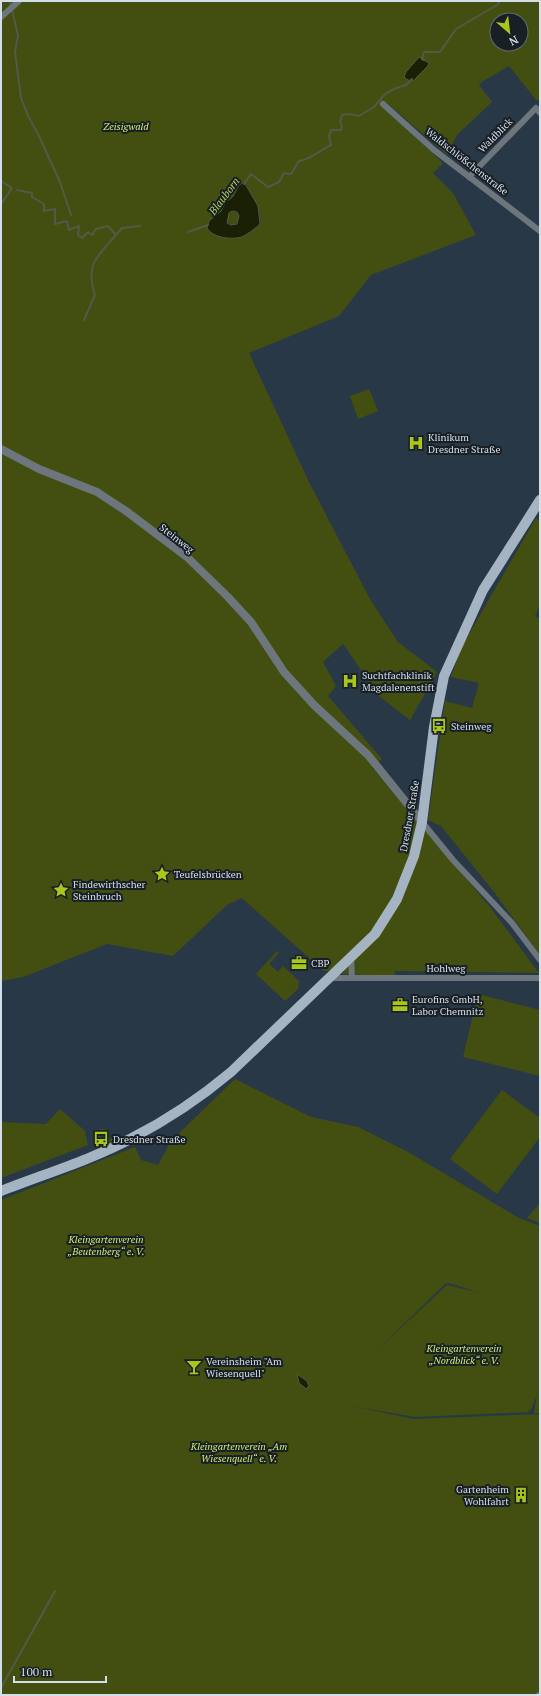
<svg xmlns="http://www.w3.org/2000/svg" width="541" height="1696" viewBox="0 0 541 1696" font-family="'PT Serif',serif">
<rect width="100%" height="100%" fill="#293847"/>
<g fill="#434f11" fill-rule="evenodd">
<path d="M1 1H540V99L537 101 509 66 483 81 479 85 492 102 457 135 447 155 387 103 384 108 443 163 433 173 453 193 476 235 371 275 339 316 249 353 309 482 371 601 398 642 437 672 410 720 380 697 343 644 323 662 336 686 328 696 382 759 372 767 490 907 539 973 394 971 396 976 342 974 345 971H324L242 898 227 905 173 956 107 944 23 977 1 981ZM497 20H521V44H497ZM429 63 413 81 406 72 411 66ZM246 184 258 206 261 221C233 241 235 245 209 221L221 211 224 202 232 198 239 186Z"/>
<circle cx="233" cy="218" r="6"/>
<path d="M369 389 378 411 358 419 350 396Z"/>
<path d="M536 518 540 521V605L535 616 540 619V955L494 892 441 826 428 820 445 701 472 708 479 683 451 677 461 648Z"/>
<path d="M277 951 279 953 269 964 278 972 283 966 299 981 298 989 285 1001 256 974Z"/>
<path d="M478 994 540 1010V1076L463 1057Z"/>
<path d="M235 1079 311 1117 358 1127 410 1153 519 1218 540 1226V1413H534L537 1394 532 1408 528 1412 415 1417 351 1406 414 1419 540 1414V1692L532 1695H1V1200L135 1147 141 1160 158 1165 171 1141ZM449 1283 480 1293 447 1285 374 1353 445 1284Z"/>
<path d="M502 1090 540 1118V1137L497 1194 450 1159Z"/>
<path d="M60 1109 85 1131 88 1145 1 1178V1122L46 1124Z"/>
<path d="M103 1129 107 1130 102 1133 103 1135 95 1140C94 1134 97 1130 103 1129Z"/>
<path d="M113 1137H120L121 1138 104 1146 101 1145Z"/>
<path d="M540 1203V1223L527 1218Z"/>
</g>
<g fill="#1a2003" stroke="#525947" fill-rule="evenodd">
<path d="M419 57 429 63 428 66 413 81 408 80 404 77 406 72Z"/>
<path d="M244 182 258 206 260 224C255 229 248 234 242 237 232 240 212 238 207 228L209 221 221 211 226 201C237 198 235 185 244 182ZM232 211 237 212 239 216 237 224 231 225 227 223 229 213Z"/>
<path d="M297 1374 307 1381 309 1386 306 1389 299 1383Z"/>
</g>
<g fill="none" stroke-linecap="round" stroke-linejoin="round">
<g stroke="#525947" stroke-width="2">
<path d="M10 1 18 36 15 52 21 98 29 118 38 134 60 182 71 215"/>
<path d="M424 60 422 59 424 52H440L456 29 497 5 500 1"/>
<path d="M1 181 12 188 1 204"/>
<path d="M244 184 251 174 268 187 279 182 284 173 291 174 299 161C310 160 320 150 331 145L329 136 331 130H341L342 126 340 121 342 115 349 114 359 116 374 107 385 94 396 88 406 85 412 79"/>
<path d="M17 190 32 193V197L44 204V211L55 209V224L67 221 69 230 79 226 78 235 82 238 88 232 92 235 96 229 108 226 116 235 122 228 140 226"/>
<path d="M188 232 208 225"/>
<path d="M84 320 95 295C85 264 97 257 116 235"/>
<path d="M1 1688 55 1591"/>
</g>
<g stroke="#6e767d" stroke-width="6">
<path d="M1 17 19 1"/>
<path d="M383 104 434 150 540 231"/>
<path d="M469 177 536 108 540 113"/>
<path d="M422 822 453 860 512 923 540 960"/>
<path d="M351 957 352 978"/>
<path d="M331 975 335 978H540"/>
<path d="M539 1695H540"/>
</g>
<path stroke="#6e767d" stroke-width="8" d="M1 449 39 469 97 492 126 511 187 557 227 596 251 622 284 672 314 705 368 755 422 822"/>
<path stroke="#a4b4c3" stroke-width="10" d="M1 1191C44 1174 91 1160 132 1138 167 1120 200 1098 231 1072L375 934 397 899 414 856 422 822 434 727 444 676 483 590 540 500"/>
</g>
<defs>
<symbol id="hospital-bare" viewBox="-9 -9 18 18"><path d="M-5-5h3v3.5h4V-5h3V5h-3V1.5h-4V5h-3Z" fill="#a9c719" stroke="#181f25" stroke-width="2.5" paint-order="stroke"/></symbol>
<symbol id="bus-bare" viewBox="-9 -9 18 18"><path d="M-5-6H5V4H4V6H2V4H-2V6H-4V4H-5ZM-3.5-4V0h7V-4ZM-3.5 1.2v1.5H-2V1.2ZM2 1.2v1.5H3.5V1.2Z" fill="#a9c719" stroke="#181f25" stroke-width="2.5" paint-order="stroke"/></symbol>
<symbol id="sight-bare" viewBox="-9 -9 18 18"><path d="M0-6L1.8-2.2L6-1.7L2.9 1.2L3.7 5.4L0 3.3L-3.7 5.4L-2.9 1.2L-6-1.7L-1.8-2.2Z" fill="#a9c719" stroke="#181f25" stroke-width="2.5" paint-order="stroke"/></symbol>
<symbol id="office-bare" viewBox="-9 -9 18 18"><path d="M-6-3h4V-5.5h4V-3h4V5H-6ZM-1-4.5V-3h2v-1.5ZM-6 0V1H6V0Z" fill="#a9c719" stroke="#181f25" stroke-width="2.5" paint-order="stroke"/></symbol>
<symbol id="bar-bare" viewBox="-9 -9 18 18"><path d="M-6-5H6L.8 .8V4.5H3.5V6h-7V4.5H-.8V.8Z" fill="#a9c719" stroke="#181f25" stroke-width="2.5" paint-order="stroke"/></symbol>
<symbol id="building-bare" viewBox="-9 -9 18 18"><path d="M-4-6H4V6H1V3H-1V6H-4ZM-2.5-4.3h1.7v1.8h-1.7ZM.8-4.3h1.7v1.8H.8ZM-2.5-1h1.7V.8h-1.7ZM.8-1h1.7V.8H.8Z" fill="#a9c719" stroke="#181f25" stroke-width="2.5" paint-order="stroke"/></symbol>
</defs>
<g fill-rule="evenodd">
<use href="#hospital-bare" x="405" y="432" width="22" height="22"/>
<use href="#hospital-bare" x="339" y="670" width="22" height="22"/>
<use href="#bus-bare" x="428" y="715" width="22" height="22"/>
<use href="#sight-bare" x="151" y="863" width="22" height="22"/>
<use href="#sight-bare" x="50" y="879" width="22" height="22"/>
<use href="#office-bare" x="288" y="952" width="22" height="22"/>
<use href="#office-bare" x="389" y="994" width="22" height="22"/>
<use href="#bus-bare" x="90" y="1128" width="22" height="22"/>
<use href="#bar-bare" x="183" y="1356" width="22" height="22"/>
<use href="#building-bare" x="510" y="1484" width="22" height="22"/>
</g>
<g text-anchor="middle" stroke-width="4" stroke-linejoin="round" paint-order="stroke">
<g font-size="10" font-style="italic" fill="#d0ec71" stroke="#181f25">
<text x="126" y="130">Zeisigwald</text>
<text x="106" y="1243">Kleingartenverein<tspan x="106" dy="12">„Beutenberg“ e. V.</tspan></text>
<text x="464" y="1352">Kleingartenverein<tspan x="464" dy="12">„Nordblick“ e. V.</tspan></text>
<text x="239" y="1450">Kleingartenverein „Am<tspan x="239" dy="12">Wiesenquell“ e. V.</tspan></text>
</g>
<g font-size="10" fill="#d4dee7" stroke="#181f25">
<text transform="translate(495 135) rotate(-45)" y="4">Waldblick</text>
<text transform="translate(467 161) rotate(38)" y="4">Waldschlößchenstraße</text>
<text transform="translate(177 538) rotate(38)" y="4">Steinweg</text>
<text transform="translate(409 816) rotate(-80)" y="4">Dresdner Straße</text>
<text x="446" y="972">Hohlweg</text>
</g>
<g font-size="10" fill="#d4dee7" stroke="#181f25" text-anchor="start">
<text x="428" y="441">Klinikum<tspan x="428" dy="12">Dresdner Straße</tspan></text>
<text x="362" y="679">Suchtfachklinik<tspan x="362" dy="12">Magdalenenstift</tspan></text>
<text x="451" y="730">Steinweg</text>
<text x="174" y="878">Teufelsbrücken</text>
<text x="73" y="888">Findewirthscher<tspan x="73" dy="12">Steinbruch</tspan></text>
<text x="311" y="967">CBP</text>
<text x="412" y="1003">Eurofins GmbH,<tspan x="412" dy="12">Labor Chemnitz</tspan></text>
<text x="113" y="1143">Dresdner Straße</text>
<text x="206" y="1365">Vereinsheim "Am<tspan x="206" dy="12">Wiesenquell"</tspan></text>
<text x="509" y="1493" text-anchor="end">Gartenheim<tspan x="509" dy="12">Wohlfahrt</tspan></text>
</g>
<g font-size="11" font-style="italic" fill="#b4cf52" stroke="#181f25">
<text transform="translate(224 196) rotate(-53)" y="4">Blauborn</text>
</g>
</g>
<rect width="541" height="1696" fill="none" stroke="#d4dee7" stroke-width="4"/>
<g transform="translate(509 32) rotate(152)"><circle r="19" fill="#181f25" stroke="#636b73"/>
<path d="M0-3L7 15L0 10L-7 15Z" fill="#a9c719"/>
<text y="-6" font-size="11" font-weight="bold" text-anchor="middle" fill="#d4dee7">N</text>
</g>
<path d="M14 1676v6h92v-6" fill="none" stroke="#d4dee7" stroke-width="2"/>
<text x="20" y="1676" font-size="12" fill="#d4dee7" stroke="#181f25" stroke-width="3" paint-order="stroke">100 m</text>
</svg>
